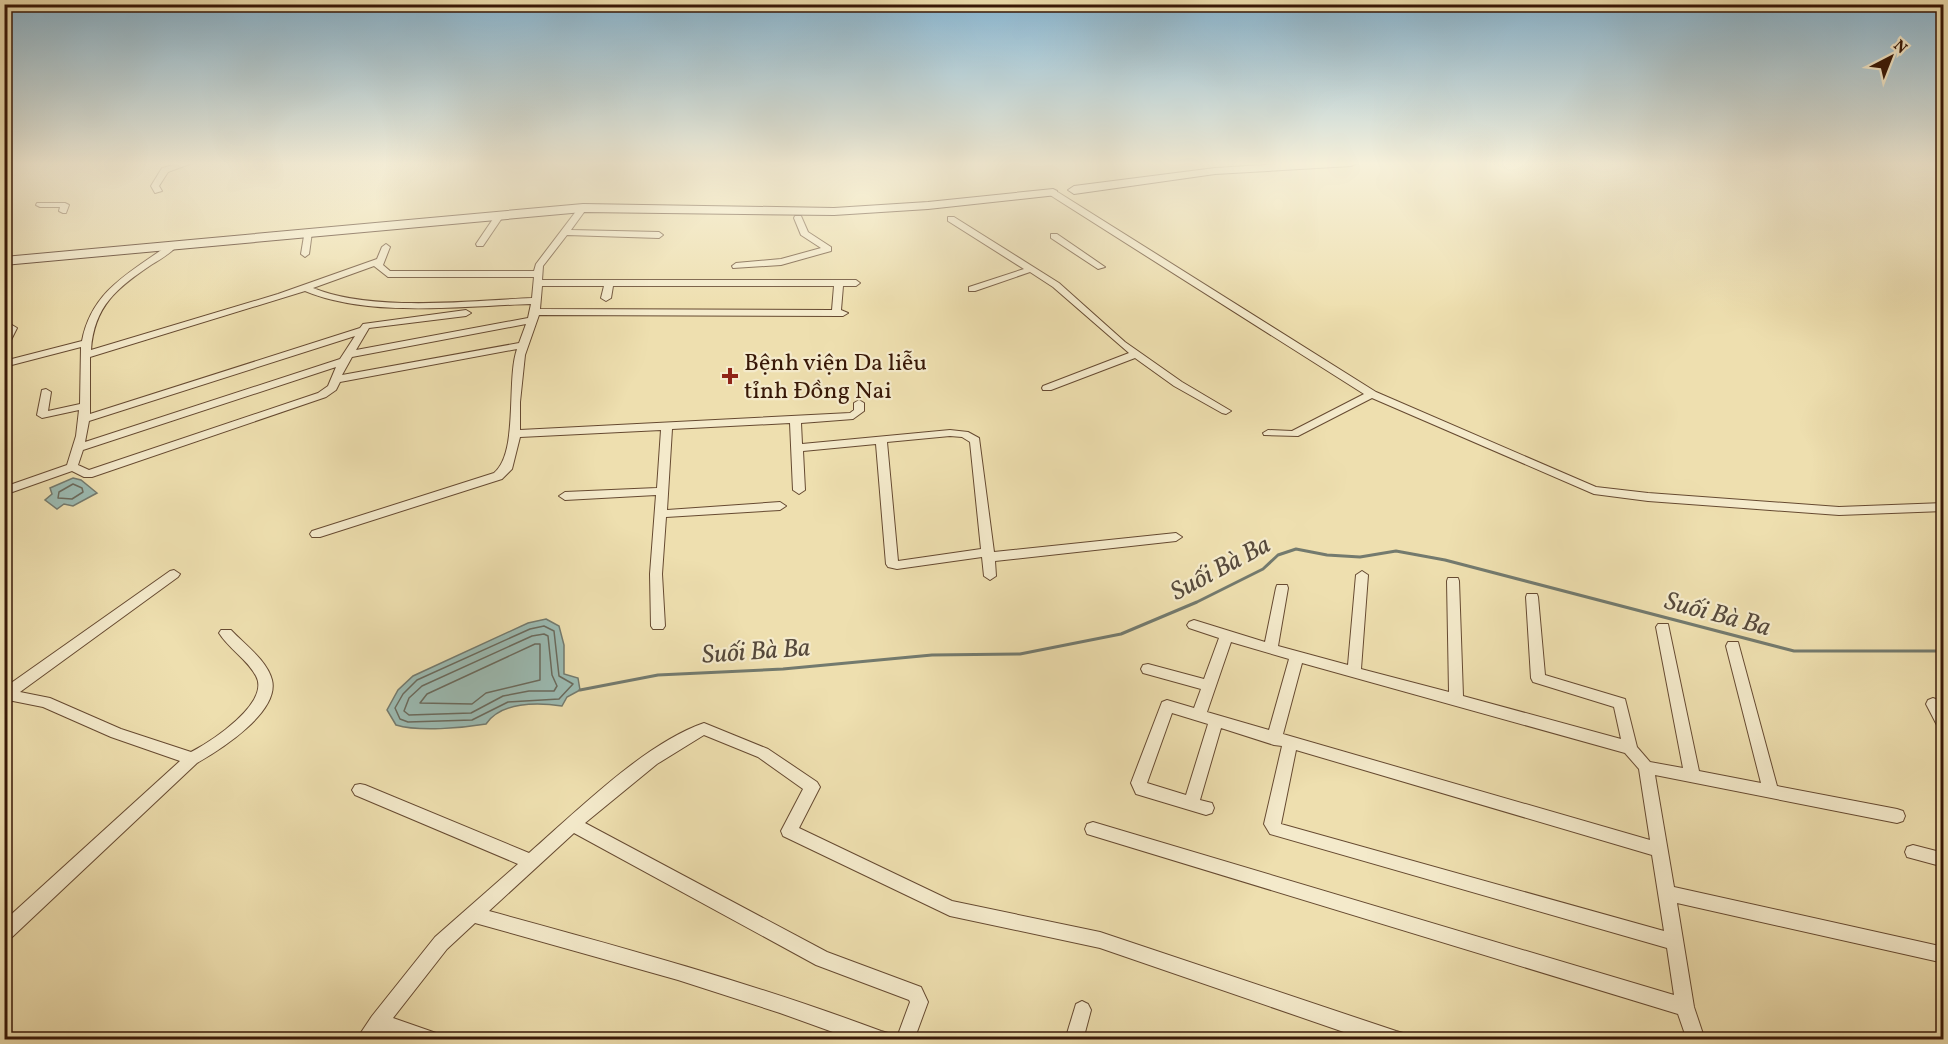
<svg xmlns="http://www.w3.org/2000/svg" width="1948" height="1044" viewBox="0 0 1948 1044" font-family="Vollkorn,serif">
<rect width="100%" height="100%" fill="#eedfaf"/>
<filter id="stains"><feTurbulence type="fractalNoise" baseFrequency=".00333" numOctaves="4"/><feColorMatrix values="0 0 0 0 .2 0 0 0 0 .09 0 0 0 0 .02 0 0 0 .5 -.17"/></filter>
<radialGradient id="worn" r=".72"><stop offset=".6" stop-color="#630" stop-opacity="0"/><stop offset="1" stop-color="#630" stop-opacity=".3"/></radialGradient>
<g fill="#9bbbb3" stroke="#737a6e" stroke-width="1.5">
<path d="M73 478 81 480 97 493 73 506 64 504 57 509 45 500 52 494 50 488Z"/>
<path d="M546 619 559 626 564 645V674L578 678 580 690 567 697 562 706C537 702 501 702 486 724 462 728 419 732 396 725L387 710 398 690 413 676 528 623Z"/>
</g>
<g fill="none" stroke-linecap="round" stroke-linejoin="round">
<g stroke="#6a6a5d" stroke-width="1.5">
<path d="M73 484 82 488 83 492 72 499 58 498 59 492Z"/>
<path d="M544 626 554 631 559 676 573 684 559 699 508 702 472 720 408 722 400 719 395 708 403 694 417 680 530 629Z"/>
<path d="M544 634 548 636 552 675 557 686 554 691H529L503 696 471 713 409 715 404 711 409 698 422 686 532 636Z"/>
<path d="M535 644H540V680L486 693 472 704 420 703 427 694Z"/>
</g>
<path stroke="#737a6e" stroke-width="3" d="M580 690 658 675 783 669 932 655 1020 654 1121 634 1197 602 1263 569 1278 555 1296 549 1327 555 1360 557 1396 551 1445 560 1794 651H1944"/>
<defs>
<g id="minor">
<path d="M181 163H192L168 172 159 186 162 191 155 193 151 186 162 168Z"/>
<path d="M1050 191H1056L1376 392 1596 487 1648 493 1839 507 1944 503V511L1839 515 1648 501 1594 494 1372 398 1298 436 1264 435 1263 433 1268 430 1292 431 1364 394 1050 195Z"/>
<path d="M37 203H65L69 205 66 213H63L59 211 60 207H40L36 205Z"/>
<path d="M580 206 587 208 571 230 659 232 663 235 659 238 567 235 543 266 542 280H856L860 283 856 286H843L841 310 848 313 843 316 539 315 525 355 520 402V430L850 413 854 410V403L859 400 864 403V411L853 419 801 423 802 444 950 430 968 432 979 438 994 552 1176 533 1182 537 1176 541 995 561 996 576 990 580 984 576 982 557 897 569 888 567 886 564 876 444 803 451 805 490 799 494 793 490 790 423 672 429 667 510 780 502 786 506 780 510 666 517 662 574 665 626 663 629H653L651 626 650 574 656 495 565 500 559 496 565 492 657 488 661 430 520 437 512 469 502 479 320 537H312L310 534 312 531 494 473C519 452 506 381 517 349L340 382 336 390 326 397 92 477H84L72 471 4 495V487L67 465 76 436 79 410 42 418 37 415 42 390 46 389 51 392 48 411 80 404 81 347 4 367V361L82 341C92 289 132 272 171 243L178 245C171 253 161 259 151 265 117 288 94 306 91 350L278 294 377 259 382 247 386 244 390 247 383 265 390 271H534L536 264ZM374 266 388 277H534L532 298C468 301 371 312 313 288ZM542 286H604L601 298 606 301 611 298 613 286H834L832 310 540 309ZM305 291C370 318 461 306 531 304L528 318 356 350 369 328 466 316 471 313 466 310 363 324 360 328 90 414V357ZM526 324 519 343 342 375 352 357ZM355 336 340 359 85 442 89 421ZM336 367 328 386 318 393 89 470 78 465 83 450ZM950 436 962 437 970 442 981 549 898 561 887 442Z"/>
<path d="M497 213 504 215 483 246H477L476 244Z"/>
<path d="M795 216H801L808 232 831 247V251L781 265 733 268 732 266 736 263 781 259 821 248 801 235 794 218Z"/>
<path d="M948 217H954L1059 283 1125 342 1182 382 1231 411 1226 414 1222 413 1174 386 1135 358 1051 390H1043L1042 388 1043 386 1129 353 1053 287 1030 272 975 291H969V287L1024 269 948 221Z"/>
<path d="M305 230 312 232 309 254 305 257 301 254Z"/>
<path d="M1051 234H1057L1105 267 1098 269 1051 238Z"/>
<path d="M12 325 17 328 9 344 4 347V333L9 326Z"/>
<path d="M174 570 180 574 178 577 20 692 50 698 121 729 191 752C210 742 271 703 256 676 247 659 229 649 219 633L221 630H231C244 644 267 660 272 680 280 712 220 750 197 763L10 939 4 941V921L180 761 111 737 43 707 8 700 4 701V688L170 571Z"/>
<path d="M1362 571 1368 575 1361 669 1449 692 1447 581 1448 578H1458L1459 581 1463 696 1621 739 1614 707 1533 682 1531 678 1526 597 1527 594H1537L1538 597 1545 675 1625 699 1637 747 1650 762 1683 768 1656 627 1658 624H1668L1699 771 1761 783 1726 646 1728 642H1738L1777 786 1897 809 1903 811 1905 816 1903 821 1897 823 1655 775 1674 887 1944 947V963L1677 903 1694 1007 1705 1040H1687L1678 1014 1087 834 1085 829 1087 824 1093 822 1674 995 1667 948 1270 834 1264 824 1282 746 1274 745 1221 728 1200 800 1212 803 1214 808 1212 813 1206 815 1136 794 1131 783 1162 702 1167 700 1194 708 1201 689 1143 673 1141 669 1143 665 1148 664 1204 679 1219 638 1189 628 1187 625 1189 622 1194 620 1265 642 1276 588 1277 585H1287L1288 588 1278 646 1348 665 1356 575ZM1231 642 1289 659 1269 730 1207 712ZM1302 663 1625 753 1639 769 1650 840 1283 734ZM1172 713 1208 724 1186 795 1147 783ZM1296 750 1652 855 1664 931 1281 824Z"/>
<path d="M1933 698 1938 700 1944 710V731L1939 729 1926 704 1928 700Z"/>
<path d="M704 723 768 749 817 782 820 787 799 828 952 901 1100 932 1396 1031 1403 1033 1405 1040H1367L1100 948 950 916 783 836 781 831 803 789 758 757 704 735 657 764 585 823 827 952 921 987 928 1002 914 1040H896L910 1002 909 1000 816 965 574 833 489 911C621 947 753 983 881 1031L888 1033 890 1040H855L780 1013 678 980 475 923 447 949 393 1018 436 1033 438 1040H401L382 1033 377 1040H356L372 1016 435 937 518 864 355 795 352 790 355 785 360 784 365 785 529 853C576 812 645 743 704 723Z"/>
<path d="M1913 845 1944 853V867L1907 857 1905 852 1907 847Z"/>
<path d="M1082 1001 1088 1004 1091 1010 1083 1040H1065L1076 1004Z"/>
</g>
<g id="secondary">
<path d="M1296 163H1357L1351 166 1215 174 1074 194 1068 190 1074 186 1215 168Z"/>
<path d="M1053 189 1057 191V195L928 209 834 215 583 212 4 265V257L583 204 834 208 928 202Z"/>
</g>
</defs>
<use href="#minor" stroke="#664a31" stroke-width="2"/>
<use href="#secondary" stroke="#381807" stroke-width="2"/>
<use href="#minor" fill="#f4eacb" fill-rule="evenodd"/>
<use href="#secondary" fill="#f4eacb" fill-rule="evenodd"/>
</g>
<linearGradient id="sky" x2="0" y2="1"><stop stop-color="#89b7d3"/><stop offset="0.53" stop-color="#f7f1db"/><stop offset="1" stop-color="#f7f1db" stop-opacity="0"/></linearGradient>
<rect width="1948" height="309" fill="url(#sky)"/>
<path fill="#8f2418" stroke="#f4eacb" stroke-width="2" d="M727 367h6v6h6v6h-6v6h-6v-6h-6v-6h6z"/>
<g text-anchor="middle" stroke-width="4.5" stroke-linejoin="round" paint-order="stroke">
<g font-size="24" fill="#381807" stroke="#f4eacb" text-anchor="start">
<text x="744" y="370">Bệnh viện Da liễu<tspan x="744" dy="28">tỉnh Đồng Nai</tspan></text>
</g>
<g font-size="26" font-style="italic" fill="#56493b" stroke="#f4eacb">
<text transform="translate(1220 567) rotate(-28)" y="9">Suối Bà Ba</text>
<text transform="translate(1718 613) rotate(15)" y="9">Suối Bà Ba</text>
<text transform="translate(756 650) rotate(-4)" y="9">Suối Bà Ba</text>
</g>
</g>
<rect width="1948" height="1044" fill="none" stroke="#eedfaf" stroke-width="24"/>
<rect x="6" y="6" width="1936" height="1032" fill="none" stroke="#381807" stroke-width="3"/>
<rect x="12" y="12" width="1924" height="1020" fill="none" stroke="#381807" stroke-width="1.5"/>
<g transform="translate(1891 57) rotate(42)" stroke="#f4eacb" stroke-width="4.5" paint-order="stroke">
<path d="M0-4.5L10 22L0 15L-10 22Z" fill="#381807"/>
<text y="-9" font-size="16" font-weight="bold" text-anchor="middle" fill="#381807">N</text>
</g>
<rect width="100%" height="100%" filter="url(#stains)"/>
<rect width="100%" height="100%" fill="url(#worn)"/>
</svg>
